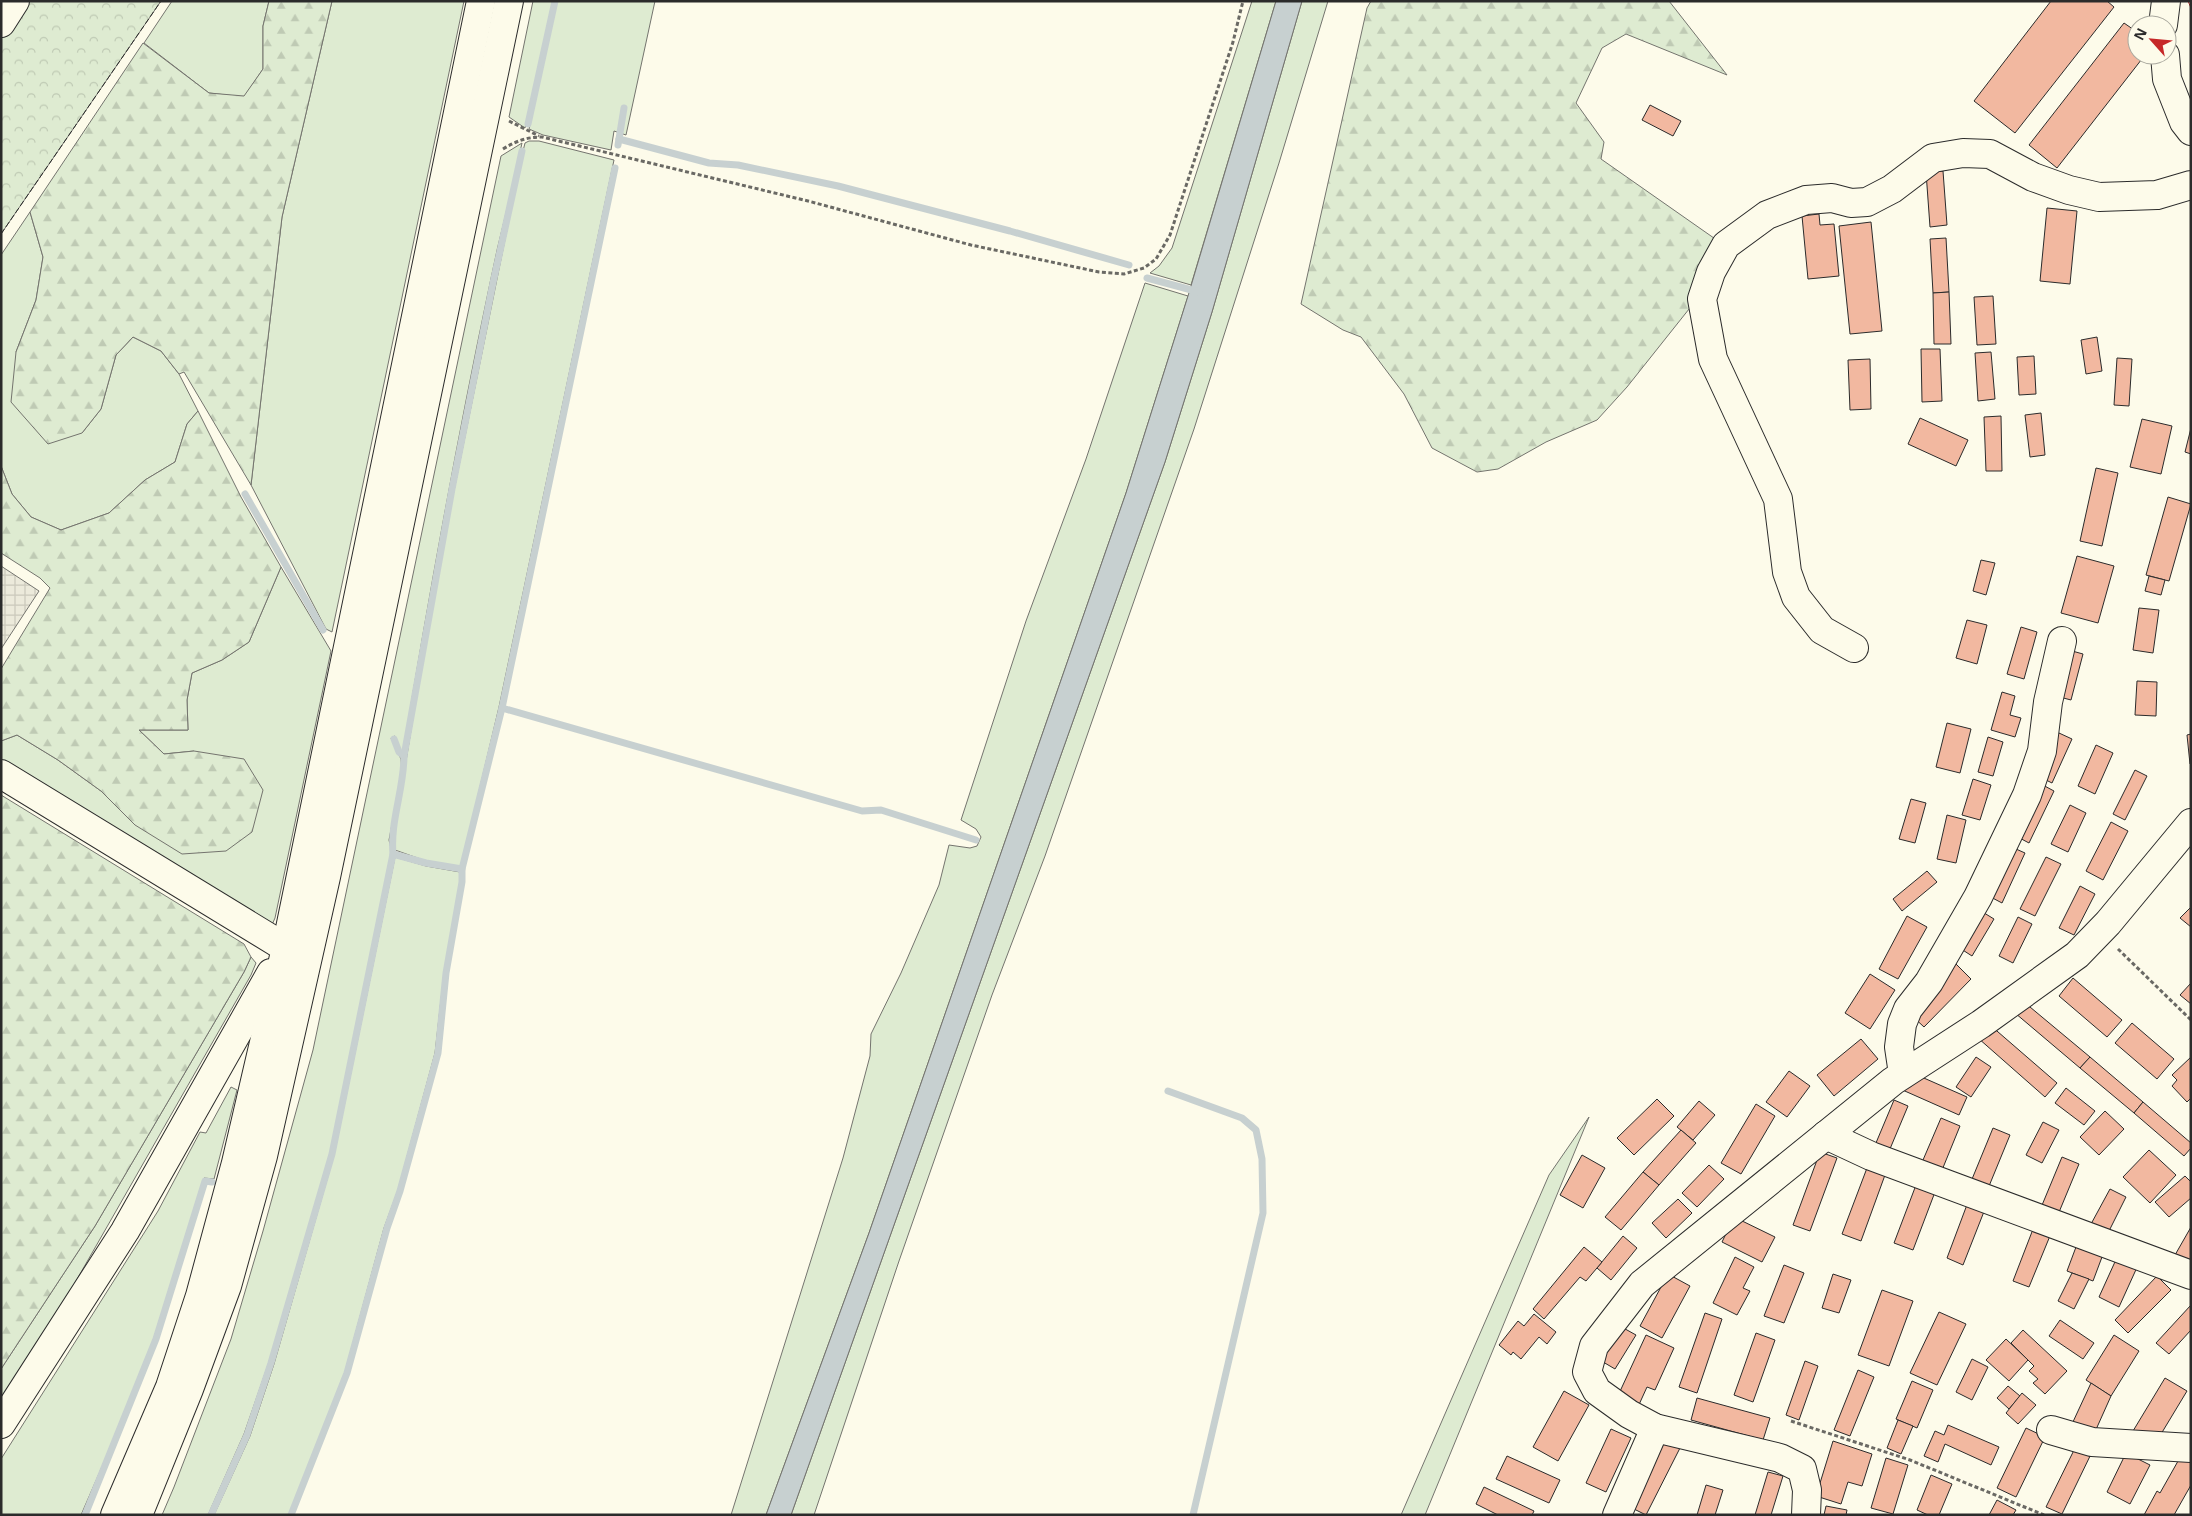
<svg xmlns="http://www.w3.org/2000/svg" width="2192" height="1516" viewBox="0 0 2192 1516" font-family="'Noto Sans',sans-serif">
<defs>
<pattern id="forest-firs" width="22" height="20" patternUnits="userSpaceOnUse" patternTransform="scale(1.25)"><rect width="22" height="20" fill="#deebd1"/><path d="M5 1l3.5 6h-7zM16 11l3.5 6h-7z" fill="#bfcab4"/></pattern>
<pattern id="park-crowns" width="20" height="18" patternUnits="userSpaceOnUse" patternTransform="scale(1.25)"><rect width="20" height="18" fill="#deebd1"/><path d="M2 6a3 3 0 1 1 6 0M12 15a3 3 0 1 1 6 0" fill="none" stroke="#bfcab4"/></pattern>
<pattern id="plaza-grid" width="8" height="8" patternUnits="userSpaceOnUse" patternTransform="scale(1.25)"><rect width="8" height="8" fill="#eceadb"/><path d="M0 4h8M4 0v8" fill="none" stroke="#cbc9bc"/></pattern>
</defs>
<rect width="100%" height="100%" fill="#fdfbea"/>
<g fill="#deebd1" stroke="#74746e">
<path d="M172 1H269L263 26V69L244 97 209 93 144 43Z"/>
<path d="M332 1H464L332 632 326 629 251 485 282 217Z"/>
<path d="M533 1H553L525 128 509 117Z"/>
<path d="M557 1H655L626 135 614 131 611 150 543 135 529 129Z"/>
<path d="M1252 1H1276L1191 285 1150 273 1159 266 1172 248Z"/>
<path d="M1302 1H1328L1279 163 1194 429 1045 856 992 995 899 1261 814 1515H791L1165 462 1212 312Z"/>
<path d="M529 141H539L614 160 499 707 461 867 426 861 395 850 393 841 434 589 523 151 525 143Z"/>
<path d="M522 143C513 190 499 236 490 283 457 439 429 595 403 752L400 749 395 736 391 738 401 759 402 771 389 840 392 853 330 1153 269 1362 244 1434 208 1515H162L174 1487 231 1339 263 1231 313 1050 501 156Z"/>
<path d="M30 212 43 257 36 300 16 352 82 433 101 409 116 355 133 337 161 351 179 374 198 411 187 424 175 462 145 480 109 513 61 530 31 517 12 494 1 466V255Z"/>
<path d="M1145 283 1188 296 1126 493 869 1233 766 1515H731L843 1158 870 1056 871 1034 901 973 939 885 949 845 970 848 977 846 981 837 976 829 961 820 1026 621 1086 459Z"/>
<path d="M281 567 331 651 275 918 271 927 1 764V741L17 735 58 760 101 791 135 825 194 751 164 754 139 730H188L187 700 192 673 222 660 249 642Z"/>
<path d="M395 857 426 866 460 872V881L444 973 435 1053 398 1190 384 1228 345 1372 289 1515H214L250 1436 274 1364 334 1155Z"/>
<path d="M251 957 256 963 251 975 72 1288 1 1398V1369L95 1226 244 972Z"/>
<path d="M231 1087 237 1090 214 1179 204 1178 154 1338 118 1430 81 1515H1V1459L158 1211 200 1132 206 1133Z"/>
<path d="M1589 1117 1425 1515H1401L1549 1175Z"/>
</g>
<g fill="url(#forest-firs)" stroke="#74746e">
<path d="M269 1H332L282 217 251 485 184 372 179 374 161 351 133 337 116 355 101 409 82 433 48 444 11 402 16 352 36 300 43 257 30 212 143 43 209 93 244 96 263 69V26Z"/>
<path d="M1371 1H1669L1727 75 1626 34 1602 48 1576 103 1604 142 1601 159 1721 243 1697 299 1627 387 1597 420 1546 442 1498 469 1477 472 1432 448 1404 394 1361 337 1343 330 1301 304 1367 8Z"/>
<path d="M198 411 241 497 281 567 249 642 222 660 192 673 187 700 188 730H139L164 754 194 751 244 759 263 790 252 832 226 851 182 854 135 825 101 791 58 760 17 735 1 741V669L50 588 40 578 1 553V466L12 494 31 517 61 530 109 513 145 480 175 462 187 424Z"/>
<path d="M1 795 244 944 251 957 244 972 95 1226 1 1369Z"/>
</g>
<path fill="url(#park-crowns)" stroke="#74746e" d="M1 1H161L1 234Z"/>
<path fill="url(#plaza-grid)" stroke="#74746e" d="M1 566 39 591 1 649Z"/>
<path fill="#c7d0d0" stroke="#74746e" d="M1276 1H1302L1212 312 1165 462 791 1515H766L869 1233 1126 493 1188 296Z"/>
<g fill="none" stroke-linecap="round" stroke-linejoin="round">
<g stroke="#c7d0d0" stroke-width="7">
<path d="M528 124 555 1"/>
<path d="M619 139 709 163 738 165 838 186 1010 231 1129 265"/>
<path d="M618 145 624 108"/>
<path d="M1147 278 1199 292"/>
<path d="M245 494 323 630"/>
<path d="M502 708 862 811 881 810 976 840"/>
<path d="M394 739 399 752 404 756"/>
<path d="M393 854 426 863 462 869"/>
<path d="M1168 1091 1242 1118 1256 1130 1262 1159 1263 1213 1193 1515"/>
<path d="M85 1515 156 1339 205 1181 212 1182"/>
<path d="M211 1515 247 1435 271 1363 332 1154 393 854C390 821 404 789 404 756L452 489 493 283 522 151"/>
<path d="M291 1515 347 1373 387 1228 400 1191 438 1053 446 973 462 882V869L502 708 615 168"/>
</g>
</g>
<g fill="#f2b8a0" stroke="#2b2b2b">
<path d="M2051 1H2107L2114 7 2015 133 1974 101Z"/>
<path d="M2124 23 2137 32V55H2145L2057 168 2029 145Z"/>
<path d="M1650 105 1681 121 1673 136 1642 120Z"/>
<path d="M1943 171 1947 225 1930 227 1926 172Z"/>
<path d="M2047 208 2077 211 2070 284 2040 281Z"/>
<path d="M1819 214 1820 225 1834 224 1839 276 1808 279 1802 216Z"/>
<path d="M1871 222 1882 331 1850 334 1839 226Z"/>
<path d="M1946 238 1949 292 1933 293 1930 239Z"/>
<path d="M1949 292 1951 344H1934L1933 293Z"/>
<path d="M1993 296 1996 344 1977 345 1974 297Z"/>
<path d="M2097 337 2102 371 2086 374 2081 340Z"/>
<path d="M1921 349H1940L1942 401 1922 402Z"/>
<path d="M1991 352 1995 399 1978 401 1975 353Z"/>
<path d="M2034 356 2036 394 2019 395 2017 357Z"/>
<path d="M2117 358 2132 359 2129 406 2114 405Z"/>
<path d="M1870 359 1871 409 1850 410 1848 360Z"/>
<path d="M2041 413 2045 455 2030 457 2025 415Z"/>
<path d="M2001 416 2002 471H1986L1984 417Z"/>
<path d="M1920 418 1968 440 1956 466 1908 444Z"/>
<path d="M2142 419 2172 426 2161 474 2130 467Z"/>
<path d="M2191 428V454L2185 452Z"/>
<path d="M2096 468 2118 473 2102 546 2080 541Z"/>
<path d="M2168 497 2191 504 2169 581 2146 575Z"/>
<path d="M2077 556 2114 566 2098 623 2061 613Z"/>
<path d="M1981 560 1995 563 1986 595 1973 591Z"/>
<path d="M2149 576 2165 580 2161 595 2145 591Z"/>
<path d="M2139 608 2159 610 2153 653 2133 650Z"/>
<path d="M1967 620 1987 625 1977 664 1956 658Z"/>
<path d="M2021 627 2037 632 2024 679 2007 674Z"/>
<path d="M2065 649 2083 654 2071 700 2052 695Z"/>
<path d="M2137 681 2157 682 2156 716 2135 715Z"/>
<path d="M2002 692 2015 696 2010 715 2021 718 2015 737 1991 730Z"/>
<path d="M1947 723 1971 729 1960 773 1936 767Z"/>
<path d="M2059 733 2072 739 2052 783 2040 777Z"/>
<path d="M2191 734V764H2190L2187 735Z"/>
<path d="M1988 737 2003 742 1993 776 1978 772Z"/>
<path d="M2096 745 2113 753 2095 794 2078 786Z"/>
<path d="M2135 770 2147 776 2125 820 2113 814Z"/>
<path d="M1973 779 1991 785 1980 820 1962 815Z"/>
<path d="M2039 783 2054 791 2029 843 2014 835Z"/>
<path d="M1911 799 1926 803 1915 843 1899 839Z"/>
<path d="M2070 805 2086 813 2068 852 2051 844Z"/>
<path d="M1947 815 1966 820 1956 863 1937 859Z"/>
<path d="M2111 822 2128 831 2103 880 2086 871Z"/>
<path d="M2007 845 2025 853 2002 903 1985 894Z"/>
<path d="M2046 857 2061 864 2035 916 2020 909Z"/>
<path d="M1927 871 1937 882 1902 911 1893 899Z"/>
<path d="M2080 886 2095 894 2074 935 2059 928Z"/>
<path d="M2191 907V927L2180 918Z"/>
<path d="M1976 908 1994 919 1972 956 1955 945Z"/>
<path d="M1907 916 1927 927 1898 979 1879 969Z"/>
<path d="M2018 917 2032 924 2013 963 1999 956Z"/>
<path d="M1956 964 1971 979 1924 1027 1909 1013Z"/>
<path d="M1870 974 1895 990 1870 1029 1845 1013Z"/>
<path d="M2073 978 2122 1020 2107 1037 2059 996Z"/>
<path d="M2191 983V1004L2180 995Z"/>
<path d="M2024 1002 2090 1057 2080 1068 2015 1013Z"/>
<path d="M2132 1023 2174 1059 2157 1079 2115 1043Z"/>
<path d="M1990 1025 2057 1083 2045 1097 1978 1038Z"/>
<path d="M1861 1039 1878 1059 1834 1096 1817 1075Z"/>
<path d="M1976 1057 1991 1067 1971 1097 1956 1087Z"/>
<path d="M2090 1057 2143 1102 2134 1113 2080 1068Z"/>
<path d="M2191 1057V1098L2187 1102 2172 1086 2177 1080 2172 1075Z"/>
<path d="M1789 1071 1810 1086 1787 1117 1766 1102Z"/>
<path d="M1917 1075 1967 1097 1959 1115 1898 1088Z"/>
<path d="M2066 1088 2095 1111 2084 1125 2055 1103Z"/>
<path d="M1657 1099 1674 1116 1634 1155 1617 1138Z"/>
<path d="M1894 1100 1908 1106 1887 1156 1873 1150Z"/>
<path d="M1699 1101 1715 1115 1693 1140 1677 1127Z"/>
<path d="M2143 1102 2191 1143V1148L2184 1156 2134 1113Z"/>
<path d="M1756 1104 1775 1116 1741 1174 1721 1163Z"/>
<path d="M2105 1111 2124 1129 2099 1155 2080 1137Z"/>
<path d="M1941 1118 1960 1126 1940 1175 1920 1167Z"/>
<path d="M2043 1122 2059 1130 2042 1163 2026 1155Z"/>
<path d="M1993 1128 2010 1135 1987 1191 1970 1184Z"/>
<path d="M1681 1130 1696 1143 1659 1185 1643 1172Z"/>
<path d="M2149 1150 2176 1175 2150 1203 2123 1177Z"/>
<path d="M1820 1152 1837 1158 1810 1231 1793 1225Z"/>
<path d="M1582 1155 1605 1168 1583 1208 1560 1195Z"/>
<path d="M2062 1157 2079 1164 2057 1217 2040 1210Z"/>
<path d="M1709 1165 1724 1179 1697 1207 1682 1193Z"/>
<path d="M1867 1168 1885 1175 1861 1241 1842 1234Z"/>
<path d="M1643 1172 1659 1185 1621 1230 1605 1217Z"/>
<path d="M2185 1176 2191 1182V1198L2169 1217 2155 1202Z"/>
<path d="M1916 1185 1935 1192 1913 1250 1894 1243Z"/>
<path d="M2110 1189 2126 1197 2108 1233 2091 1224Z"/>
<path d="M1678 1199 1692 1213 1666 1238 1652 1223Z"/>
<path d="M1968 1202 1985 1209 1963 1265 1947 1258Z"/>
<path d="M1734 1217 1775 1237 1762 1262 1722 1242Z"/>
<path d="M2035 1224 2052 1231 2029 1287 2013 1281Z"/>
<path d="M2191 1227V1264L2175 1255Z"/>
<path d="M1623 1236 1637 1248 1611 1280 1597 1268Z"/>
<path d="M2079 1239 2105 1249 2093 1281 2067 1271Z"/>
<path d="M1584 1247 1602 1262 1586 1281 1580 1277 1544 1319 1533 1309Z"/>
<path d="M2119 1253 2139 1263 2119 1307 2099 1297Z"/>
<path d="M1735 1257 1754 1267 1743 1288 1750 1291 1737 1315 1713 1303Z"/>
<path d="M1784 1265 1804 1273 1784 1323 1764 1316Z"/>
<path d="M2072 1273 2089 1279 2074 1309 2058 1301Z"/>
<path d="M1668 1274 1690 1286 1662 1338 1640 1326Z"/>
<path d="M1833 1274 1851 1280 1839 1313 1822 1308Z"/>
<path d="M2157 1276 2171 1290 2128 1333 2115 1320Z"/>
<path d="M1882 1290 1913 1301 1889 1366 1858 1355Z"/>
<path d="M2191 1305V1330L2169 1354 2156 1343Z"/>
<path d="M1939 1312 1966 1324 1937 1385 1910 1373Z"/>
<path d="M1705 1313 1722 1319 1697 1393 1679 1387Z"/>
<path d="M1534 1314 1556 1332 1547 1344 1539 1337 1521 1359 1513 1352 1511 1355 1499 1345 1518 1321 1524 1326Z"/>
<path d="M2060 1320 2094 1343 2083 1359 2049 1336Z"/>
<path d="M1618 1325 1636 1335 1615 1369 1598 1359Z"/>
<path d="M2023 1330 2067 1371 2045 1394 2033 1383 2038 1379 2029 1371 2034 1366 2011 1343Z"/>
<path d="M1756 1333 1775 1340 1753 1402 1734 1395Z"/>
<path d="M1646 1335 1674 1348 1655 1390 1647 1387 1637 1409 1616 1400Z"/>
<path d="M2114 1335 2139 1351 2111 1396 2086 1380Z"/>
<path d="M2006 1339 2028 1360 2009 1381 1986 1360Z"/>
<path d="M1972 1359 1988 1367 1972 1400 1956 1392Z"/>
<path d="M1805 1361 1818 1366 1799 1420 1786 1415Z"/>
<path d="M1858 1370 1874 1377 1850 1436 1834 1430Z"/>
<path d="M2165 1378 2187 1391 2155 1444 2133 1431Z"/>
<path d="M1912 1381 1933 1390 1917 1428 1896 1419Z"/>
<path d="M2091 1383 2111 1396 2094 1434 2072 1424Z"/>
<path d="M2008 1386 2020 1396 2009 1409 1997 1398Z"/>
<path d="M1564 1391 1589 1405 1558 1461 1533 1447Z"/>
<path d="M2022 1393 2036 1405 2018 1424 2006 1413Z"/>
<path d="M1697 1398 1770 1418 1763 1440 1691 1420Z"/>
<path d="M1898 1420 1913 1426 1901 1454 1887 1448Z"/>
<path d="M1948 1425 1999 1447 1991 1465 1945 1444 1938 1462 1924 1456 1935 1431 1944 1435Z"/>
<path d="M2026 1428 2045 1437 2016 1497 1997 1488Z"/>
<path d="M1611 1429 1631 1438 1606 1492 1586 1483Z"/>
<path d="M1662 1439 1680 1448 1646 1515 1630 1507Z"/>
<path d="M1833 1441 1872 1454 1862 1486 1848 1482 1841 1504 1816 1496Z"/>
<path d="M2077 1444 2092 1452 2062 1514 2046 1507Z"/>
<path d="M2126 1453 2150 1465 2130 1504 2107 1492Z"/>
<path d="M2182 1454 2191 1459V1485L2174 1515H2144L2157 1491 2160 1493Z"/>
<path d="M1507 1456 1560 1480 1549 1503 1496 1479Z"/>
<path d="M1886 1458 1908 1465 1893 1514 1871 1508Z"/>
<path d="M1768 1472 1783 1476 1771 1515H1755Z"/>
<path d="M1931 1475 1952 1484 1939 1515H1928L1917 1510Z"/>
<path d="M1706 1485 1723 1490 1715 1515H1697Z"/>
<path d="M1484 1487 1534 1511 1532 1515H1498L1476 1504Z"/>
<path d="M1997 1500 2016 1510 2013 1515H1989Z"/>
<path d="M1826 1506 1847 1510 1846 1515H1824Z"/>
</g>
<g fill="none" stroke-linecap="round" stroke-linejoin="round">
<defs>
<g id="minor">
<path d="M1 23 15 1"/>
<path d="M2163 25 2166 1"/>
<path d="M2165 55 2167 79 2184 122 2191 131"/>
<path d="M1854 648 1822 630 1796 597 1787 572 1778 499 1713 359 1702 299 1711 272 1726 245 1767 215 1806 200 1832 198 1851 203 1867 202 1892 189 1933 158 1963 153 1990 154 2033 177 2069 190 2099 197 2157 195 2191 185"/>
<path d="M1 774 286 948"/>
<path d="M1903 1074 1899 1047 1902 1024 1908 1009 1929 982 1978 897 2027 795 2042 751 2048 702 2062 641"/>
<path d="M1826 1135 1871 1156 2191 1275"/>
<path d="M2051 1430 2092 1442 2191 1448"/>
<path d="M1617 1515 1655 1428"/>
<path d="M1806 1515 1807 1490 1802 1469 1780 1458 1655 1428 1629 1414 1597 1391 1587 1372 1594 1346 1642 1284 1893 1081 1981 1024 2077 955 2108 923 2191 823"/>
</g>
<g id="highway">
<path d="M1 1424 125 1231 271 973"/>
<path d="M115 1515 170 1387 200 1296 236 1163 286 948 481 1"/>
<path d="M138 1515 189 1389 227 1286 263 1156 326 877 509 1"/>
</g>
</defs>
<use href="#minor" stroke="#2b2b2b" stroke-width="30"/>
<use href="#highway" stroke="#2b2b2b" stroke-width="30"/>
<g stroke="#6a6964" stroke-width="3" stroke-dasharray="4 2.5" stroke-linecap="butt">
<path d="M509 121 539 136"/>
<path d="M503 149C516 141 527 137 542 137L808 201 971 245 1099 272 1124 274 1144 268 1156 259 1170 235 1233 42 1243 1"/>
<path d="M2118 949 2191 1020"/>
<path d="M1791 1421 1910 1460 2044 1515"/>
</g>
<use href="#minor" stroke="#fdfbea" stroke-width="28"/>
<use href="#highway" stroke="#fdfbea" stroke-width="28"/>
<path stroke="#2b2b2b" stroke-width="1" stroke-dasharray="6 2.5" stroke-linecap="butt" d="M1 234 161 1"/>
<path stroke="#c62828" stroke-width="1" stroke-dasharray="18 4 2.5 4" stroke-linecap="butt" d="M2188 1 2191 8"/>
</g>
<rect width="2192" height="1516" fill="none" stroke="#2b2b2b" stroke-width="5"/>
<g transform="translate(2152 40) rotate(297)"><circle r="24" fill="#fdfbea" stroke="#a9a89e"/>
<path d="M0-4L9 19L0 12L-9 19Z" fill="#c62828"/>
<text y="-8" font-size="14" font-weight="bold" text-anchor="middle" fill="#2b2b2b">N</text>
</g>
</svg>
